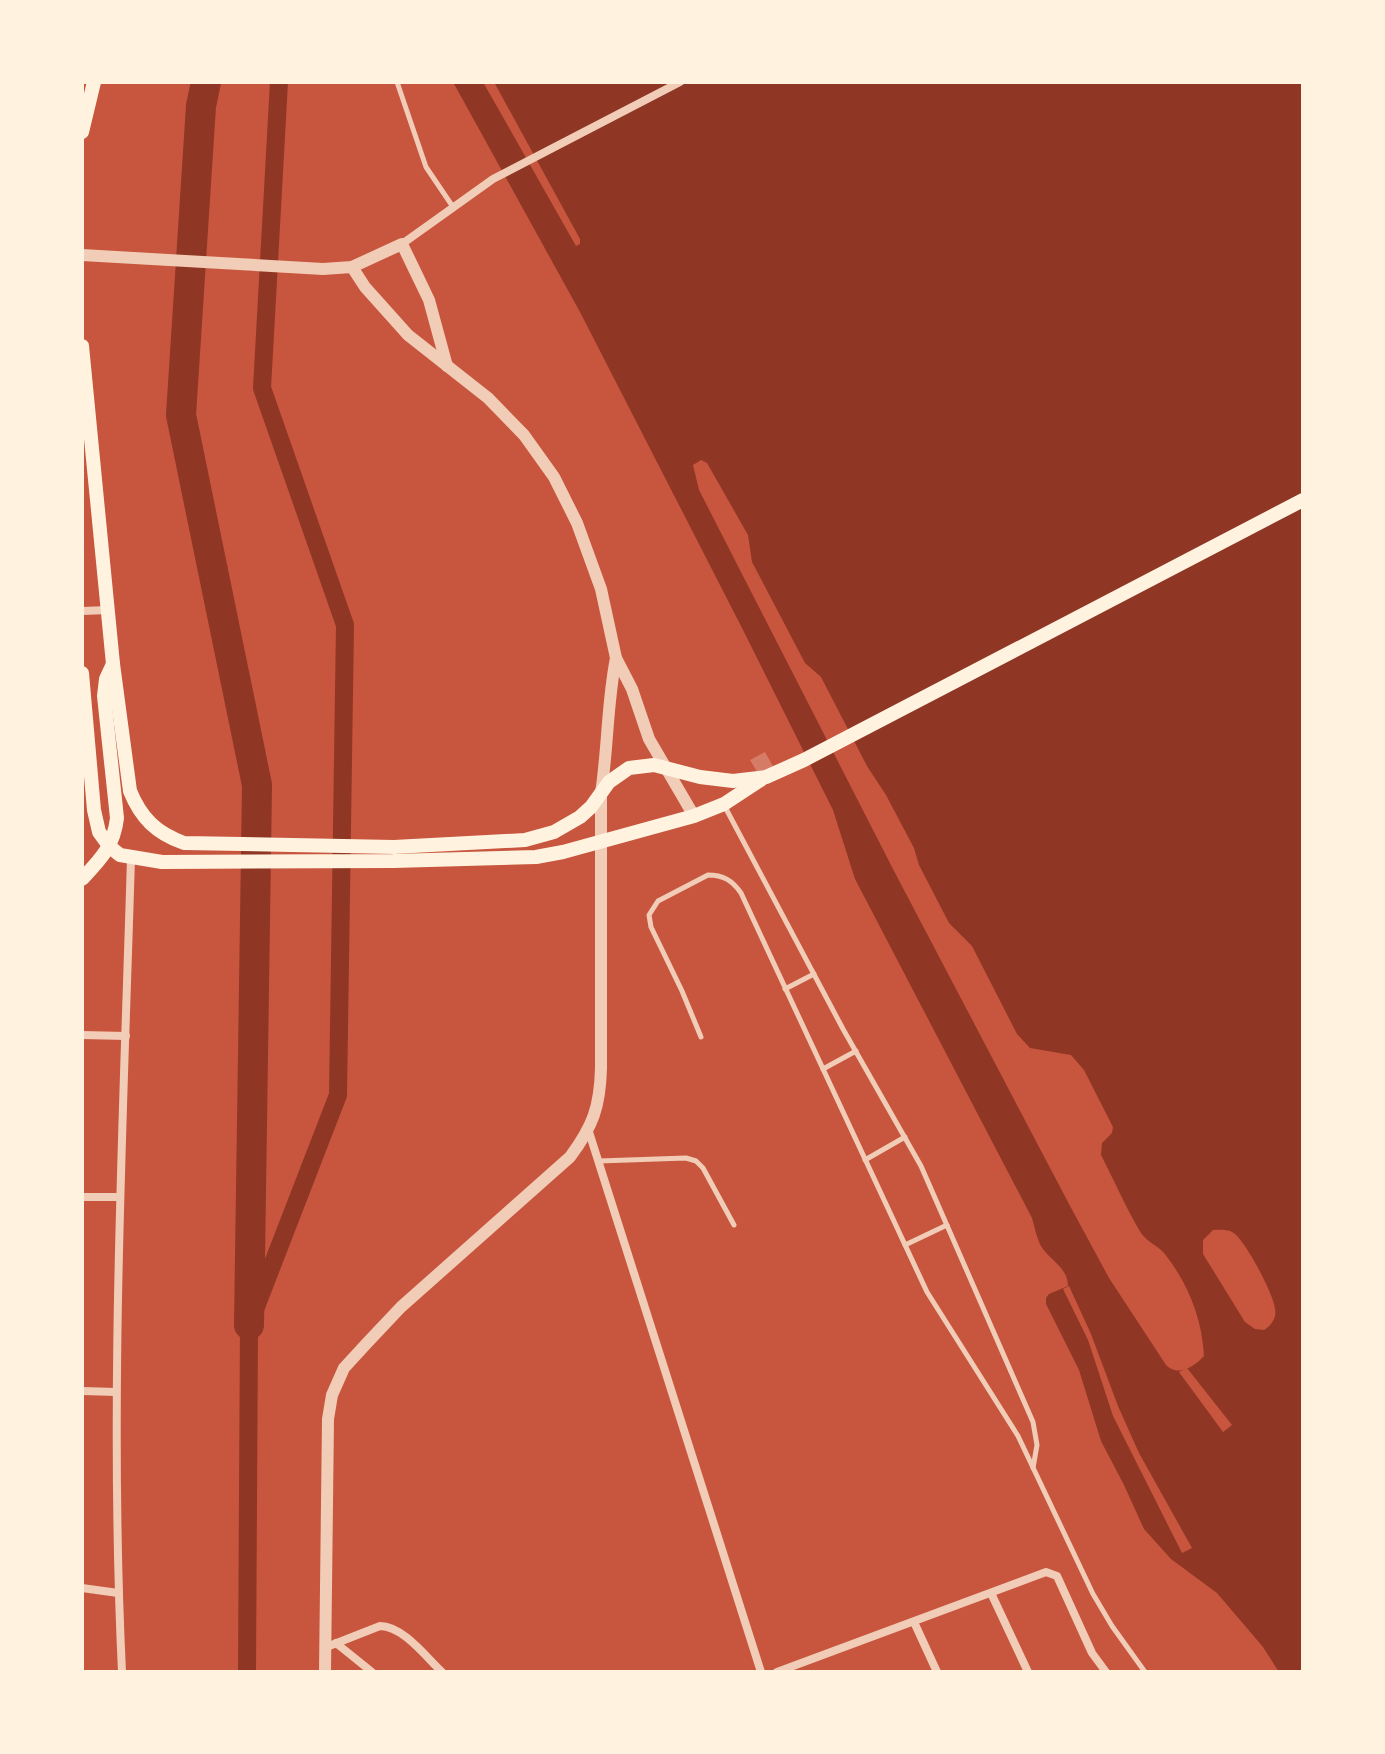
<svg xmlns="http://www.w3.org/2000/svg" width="1385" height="1754" viewBox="0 0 1385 1754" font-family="Bitter,serif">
<rect width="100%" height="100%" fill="#c8553d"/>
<path fill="#8f3625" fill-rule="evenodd" d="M453 82H483L576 246 580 244V239L494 82H1303V1672H1279L1263 1647 1217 1593 1171 1559 1144 1529 1124 1485 1101 1441 1079 1370 1046 1304V1298L1049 1294 1068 1286C1068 1269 1053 1262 1043 1249 1037 1241 1035 1228 1032 1218L855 879 833 810 740 624 580 312ZM701 460 707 463 748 535 752 562 805 663 821 677 867 766 886 795 914 848 919 865 949 923 972 946 1017 1034 1030 1048 1071 1055 1084 1070 1113 1127 1112 1133 1102 1143 1101 1155C1114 1180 1126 1208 1141 1233 1147 1242 1157 1245 1164 1253 1188 1283 1202 1318 1204 1356 1194 1367 1178 1377 1166 1365L1109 1278 1069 1204 894 871 699 490 693 465ZM1213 1230C1219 1230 1226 1229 1232 1232 1244 1237 1274 1295 1275 1309 1277 1319 1271 1325 1264 1330L1255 1329 1245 1322 1203 1254V1240Z"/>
<g fill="#c8553d">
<path d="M1069 1286 1091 1334 1118 1406 1139 1453 1192 1548 1182 1553 1113 1416 1088 1340 1063 1289Z"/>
<path d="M1187 1368 1232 1425 1223 1432 1179 1372Z"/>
</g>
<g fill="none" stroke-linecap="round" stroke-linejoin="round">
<path stroke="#8f3625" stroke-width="18" d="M247 1672 249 1325 338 1095 345 625 262 388 279 82"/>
<path stroke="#8f3625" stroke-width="30" d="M206 82 201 106 181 415 257 785 249 1325"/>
</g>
<path fill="#d67c66" d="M765 752 774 768 759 775 750 760Z"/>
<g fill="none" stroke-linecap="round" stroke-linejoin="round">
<g stroke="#f1ccb7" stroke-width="5">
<path d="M397 82 426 167 453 207"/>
<path d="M724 805 843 1029 921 1166 1033 1422 1037 1445 1033 1468"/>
<path d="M785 989 814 974"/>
<path d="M701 1037 682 991 651 927 649 915 658 901 708 875C723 875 732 880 741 893L927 1292 1018 1436 1093 1594 1112 1626 1145 1672"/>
<path d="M823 1069 856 1051"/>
<path d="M865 1160 905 1137"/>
<path d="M599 1161 686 1158 696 1161 703 1168 734 1225"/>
<path d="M905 1245 947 1225"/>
</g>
<g stroke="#f1ccb7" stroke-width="8">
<path d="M402 244 493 179 680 82"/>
<path d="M82 611 108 610"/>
<path d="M82 1035 126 1036"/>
<path d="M589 1132 761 1672"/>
<path d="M82 1197H120"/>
<path d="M82 1391 116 1392"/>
<path d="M82 1588 118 1593"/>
<path d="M991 1593 1028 1672"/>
<path d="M914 1622 937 1672"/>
<path d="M336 1643 372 1672"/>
<path d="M324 1648 380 1626C403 1626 426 1657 442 1672"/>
<path d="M122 1672C109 1401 123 1129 131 858"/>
<path d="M777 1672 1046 1572 1057 1576 1092 1653 1106 1672"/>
</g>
<g stroke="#f1ccb7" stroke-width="12">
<path d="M82 255 323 269 352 267 402 244 429 300 447 366"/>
<path d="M352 267 365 287 408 335 488 398 524 435 554 477 577 523 601 589 616 658 632 689 649 739 694 816"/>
<path d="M325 1672 328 1419 332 1395 344 1368 367 1343 401 1307 570 1157C593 1126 600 1107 601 1068V793C608 748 607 703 616 658"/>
</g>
<g stroke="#fff3e0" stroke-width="14">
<path d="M82 132 94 82"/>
<path d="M82 346 113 664 130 791C141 818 156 833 184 843L394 847 525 840 554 832 580 817 591 807 609 782 629 768 654 765 700 777 733 781 766 777 804 760 1303 500"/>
<path d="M82 673 94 810 99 832 110 847 120 855 162 862 393 861 536 857 563 852 694 816 724 804 762 779"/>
<path d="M82 879C100 860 114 846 117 818L104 696 106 679 113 664"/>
</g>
</g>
<rect width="1385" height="1754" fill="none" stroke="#fff3e0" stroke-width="168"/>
</svg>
